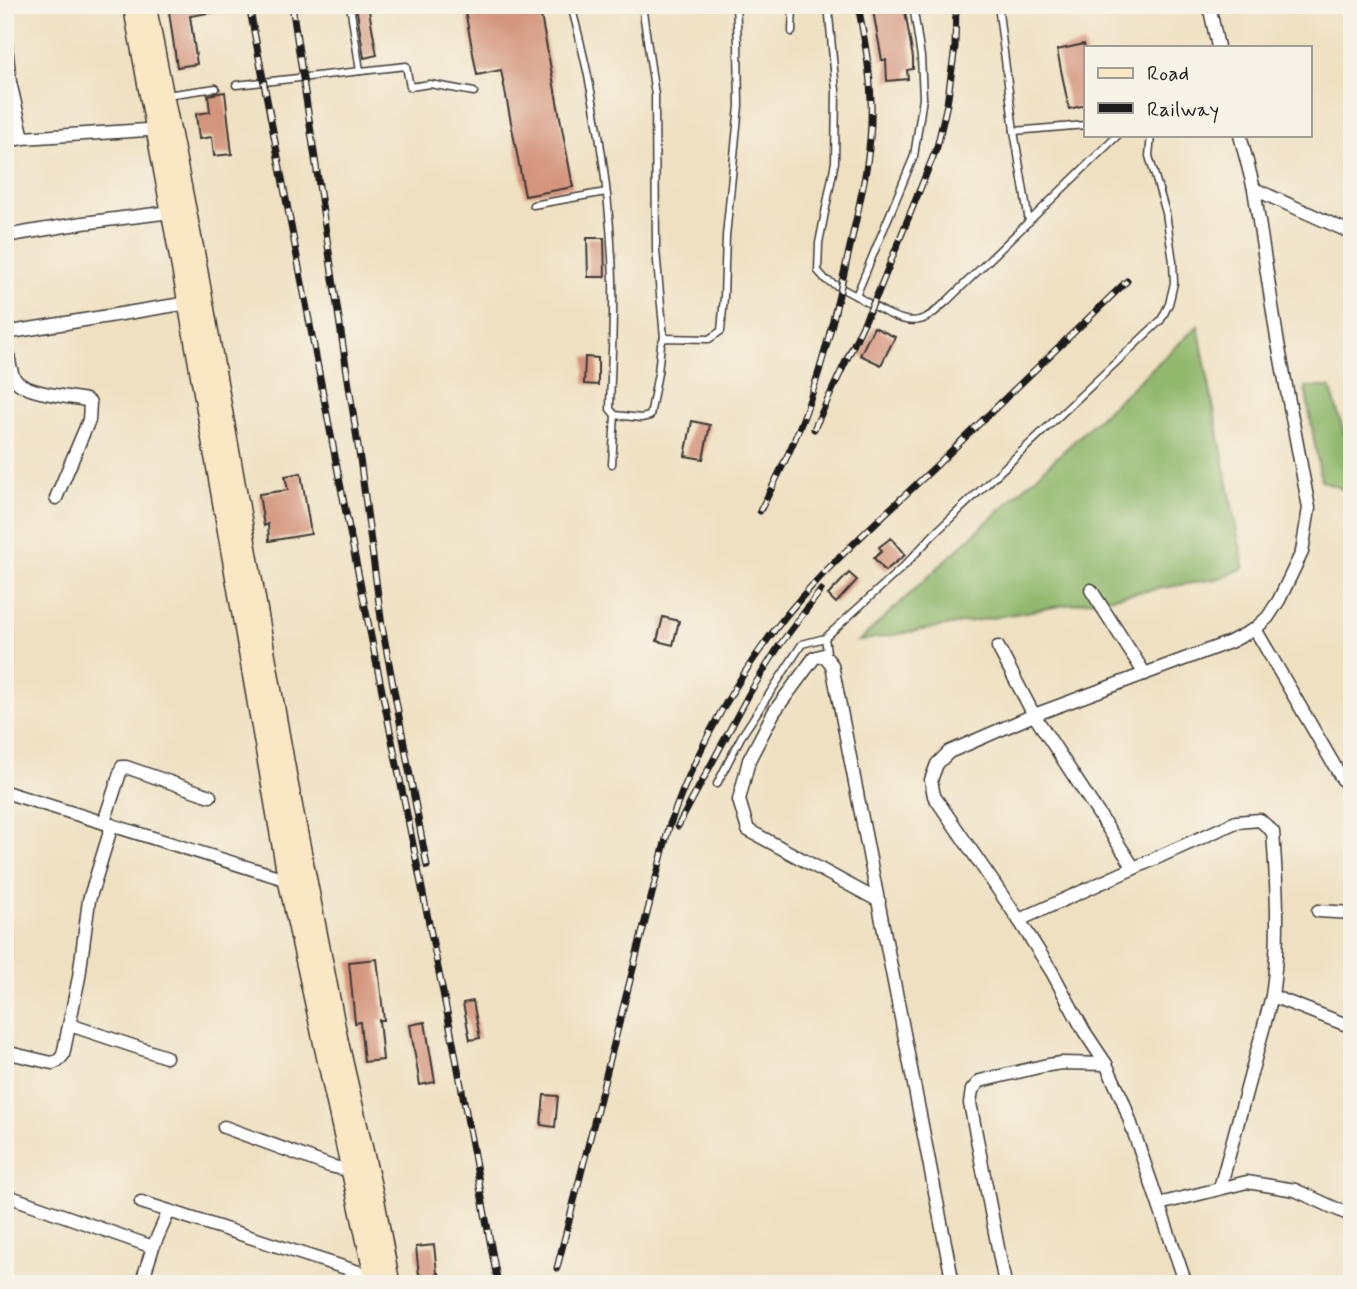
<svg xmlns="http://www.w3.org/2000/svg" width="1357" height="1289" viewBox="0 0 1357 1289" font-family="Mynerve,sans-serif">
<rect width="100%" height="100%" fill="#f7f3e8"/>
<filter id="ink" filterUnits="userSpaceOnUse"><feTurbulence type="fractalNoise" baseFrequency=".0143" numOctaves="2"/><feDisplacementMap in="SourceGraphic" scale="14" xChannelSelector="R" yChannelSelector="G"/><feConvolveMatrix kernelMatrix="1 2 1 2 8 2 1 2 1" color-interpolation-filters="sRGB"/></filter>
<filter id="wash" filterUnits="userSpaceOnUse"><feTurbulence type="fractalNoise" baseFrequency=".00686" numOctaves="4" result="noise"/><feDisplacementMap in="SourceGraphic" scale="28" xChannelSelector="R" yChannelSelector="G"/><feGaussianBlur stdDeviation="1.57" result="paint"/><feColorMatrix in="noise" values="0 0 0 0 0 0 0 0 0 0 0 0 0 0 0 0 0 1.4 0 .05"/><feComposite in="paint" operator="in"/></filter>
<g filter="url(#wash)">
<rect width="100%" height="100%" fill="#efe0c1"/>
<g fill="#91b86d" stroke="#566a44" stroke-width="2">
<path d="M1198 326 1244 568 1220 578 859 641Z"/>
<path d="M1305 387H1330L1345 436 1352 438V493L1321 480Z"/>
</g>
<g id="blocks">
<g fill="#d4957d">
<path d="M168 5H220V11L190 16 197 64 177 67Z"/>
<path d="M356 5H368L377 55 364 58Z"/>
<path d="M464 5H539L573 187 525 196 501 70 477 75Z"/>
<path d="M872 5H904L913 58V69L907 70 908 79 887 81 886 60H882Z"/>
<path d="M1084 44 1086 53V105L1069 109 1057 50Z"/>
<path d="M225 92 232 154 214 156 212 137 199 139 196 114 210 112 208 95Z"/>
<path d="M587 238H604L605 277H588Z"/>
<path d="M874 327 895 337 881 365 860 355Z"/>
<path d="M585 357 598 358V385L584 384Z"/>
<path d="M692 421 710 425 703 459 685 456Z"/>
<path d="M301 473 311 534 269 541 268 524 264 526 259 494 288 490 285 476Z"/>
<path d="M891 538 905 555 885 571 874 558 882 551 879 547Z"/>
<path d="M849 573 857 580 836 603 828 595Z"/>
<path d="M663 617 679 621 673 645 657 641Z"/>
<path d="M377 959 384 1020H379L383 1060 364 1062 360 1022 355 1023 349 962Z"/>
<path d="M473 1001 480 1038 470 1040 463 1003Z"/>
<path d="M425 1022 435 1082 420 1085 410 1025Z"/>
<path d="M544 1095 558 1096 555 1127 541 1125Z"/>
<path d="M434 1245 437 1273H439L441 1284H423L422 1275H419L416 1247Z"/>
</g>
</g>
</g>
<g filter="url(#ink)">
<use href="#blocks" fill-opacity="0" stroke="#3c3935" stroke-width="2"/>
<g fill="none" stroke-linecap="round" stroke-linejoin="round">
<defs>
<g id="lane">
<path d="M350 5 360 71"/>
<path d="M571 5C595 94 610 188 613 280 614 323 611 366 610 409L615 415 641 418 650 416 658 373 661 344 664 338 709 339 721 331 724 297 726 236 739 106 738 43 736 5"/>
<path d="M642 5 655 95 656 250 664 338"/>
<path d="M828 5 836 91 835 162 819 243 818 271 826 280 856 296"/>
<path d="M913 5 921 57 923 98 914 156 856 296C873 305 900 325 919 320 930 318 939 308 947 301L1118 135"/>
<path d="M998 5 1014 131 1086 125"/>
<path d="M792 32 793 5"/>
<path d="M236 85 406 66 410 87 430 84 474 92"/>
<path d="M166 95 216 88"/>
<path d="M1014 131 1029 222"/>
<path d="M533 205 606 192"/>
<path d="M612 464 615 415"/>
<path d="M824 655 827 652 825 638 904 566 935 533 1161 320 1169 304 1174 283 1173 262 1166 213 1149 156 1151 135"/>
<path d="M717 784 741 737 802 644 825 638"/>
</g>
<g id="street">
<path d="M1209 5 1218 47"/>
<path d="M5 38 10 82 23 138 162 129"/>
<path d="M5 141 23 138"/>
<path d="M1254 189 1352 233"/>
<path d="M5 236 83 223 171 212"/>
<path d="M5 333 188 303"/>
<path d="M5 335C8 348 8 366 14 378 23 394 69 396 86 400L90 403 89 420 56 498"/>
<path d="M1091 590 1145 674"/>
<path d="M1255 629 1341 777 1352 792"/>
<path d="M998 647 1034 715 1134 868"/>
<path d="M5 792 288 880H292"/>
<path d="M104 822 122 767H126L210 796"/>
<path d="M879 901 748 830 739 800 749 760 774 712 814 658 824 655 832 665C873 871 914 1077 953 1284"/>
<path d="M1318 911 1352 913"/>
<path d="M1019 920 1052 972 1084 1031 1106 1064 1123 1101 1186 1284"/>
<path d="M1272 996 1352 1027"/>
<path d="M70 1025 166 1057"/>
<path d="M5 1052 52 1063 58 1061 63 1055 79 977 89 900 112 825"/>
<path d="M224 1127 330 1166 356 1172"/>
<path d="M1220 1188 1272 996C1280 940 1277 889 1273 832L1260 820 1236 822 1019 920 934 796 931 780 937 764 949 752 1034 715 1230 642 1255 629 1268 617 1279 600 1302 552 1309 508 1277 338 1254 189 1240 135"/>
<path d="M5 1195 153 1247 144 1275V1280L150 1284"/>
<path d="M141 1202 380 1279"/>
<path d="M1159 1204 1247 1182 1295 1190 1352 1216"/>
<path d="M153 1247 169 1211"/>
<path d="M1005 1284 970 1103 972 1090 980 1081 1043 1066 1061 1063 1106 1064"/>
</g>
<g id="secondary">
<path d="M133 5 188 303 288 880 376 1284"/>
<path d="M146 5 195 255 288 783 338 1040 375 1202 390 1284"/>
</g>
</defs>
<use href="#lane" stroke="#3c3935" stroke-width="9"/>
<use href="#street" stroke="#3c3935" stroke-width="15"/>
<use href="#secondary" stroke="#3c3935" stroke-width="22"/>
<use href="#lane" stroke="#fff" stroke-width="6"/>
<use href="#street" stroke="#fff" stroke-width="12"/>
<use href="#secondary" stroke="#fae7c3" stroke-width="19"/>
<defs>
<g id="rail">
<path d="M249 5 342 493 453 1042 498 1284"/>
<path d="M292 5 361 466 382 626 427 866"/>
<path d="M814 429 878 293 937 147 947 104 955 47 956 5"/>
<path d="M760 511C773 486 786 460 797 434 823 371 837 304 852 238 862 193 873 147 871 101 870 68 864 37 858 5"/>
<path d="M678 826 749 694 779 646 821 590"/>
<path d="M557 1268 669 827C701 735 754 645 822 575 859 537 899 501 937 465 1000 403 1064 342 1127 281"/>
</g>
</defs>
<use href="#rail" stroke="#1c1c1c" stroke-width="7"/>
<use href="#rail" stroke="#f7f3e8" stroke-width="4.5" stroke-dasharray="13" stroke-linecap="butt"/>
</g>
</g>
<rect width="1357" height="1289" fill="none" stroke="#f7f3e8" stroke-width="28"/>
<rect x="1084" y="46" width="228" height="91" fill="#f7f3e8" stroke="#9f9d96" stroke-width="2"/>
<rect x="1098" y="68" width="35" height="10" fill="#fae7c3" stroke="#9f9d96" stroke-width="2"/>
<text x="1147" y="80" font-size="21" fill="#1c1c1c">Road</text>
<rect x="1098" y="103" width="35" height="10" fill="#1c1c1c" stroke="#9f9d96" stroke-width="2"/>
<text x="1147" y="116" font-size="21" fill="#1c1c1c">Railway</text>
</svg>
